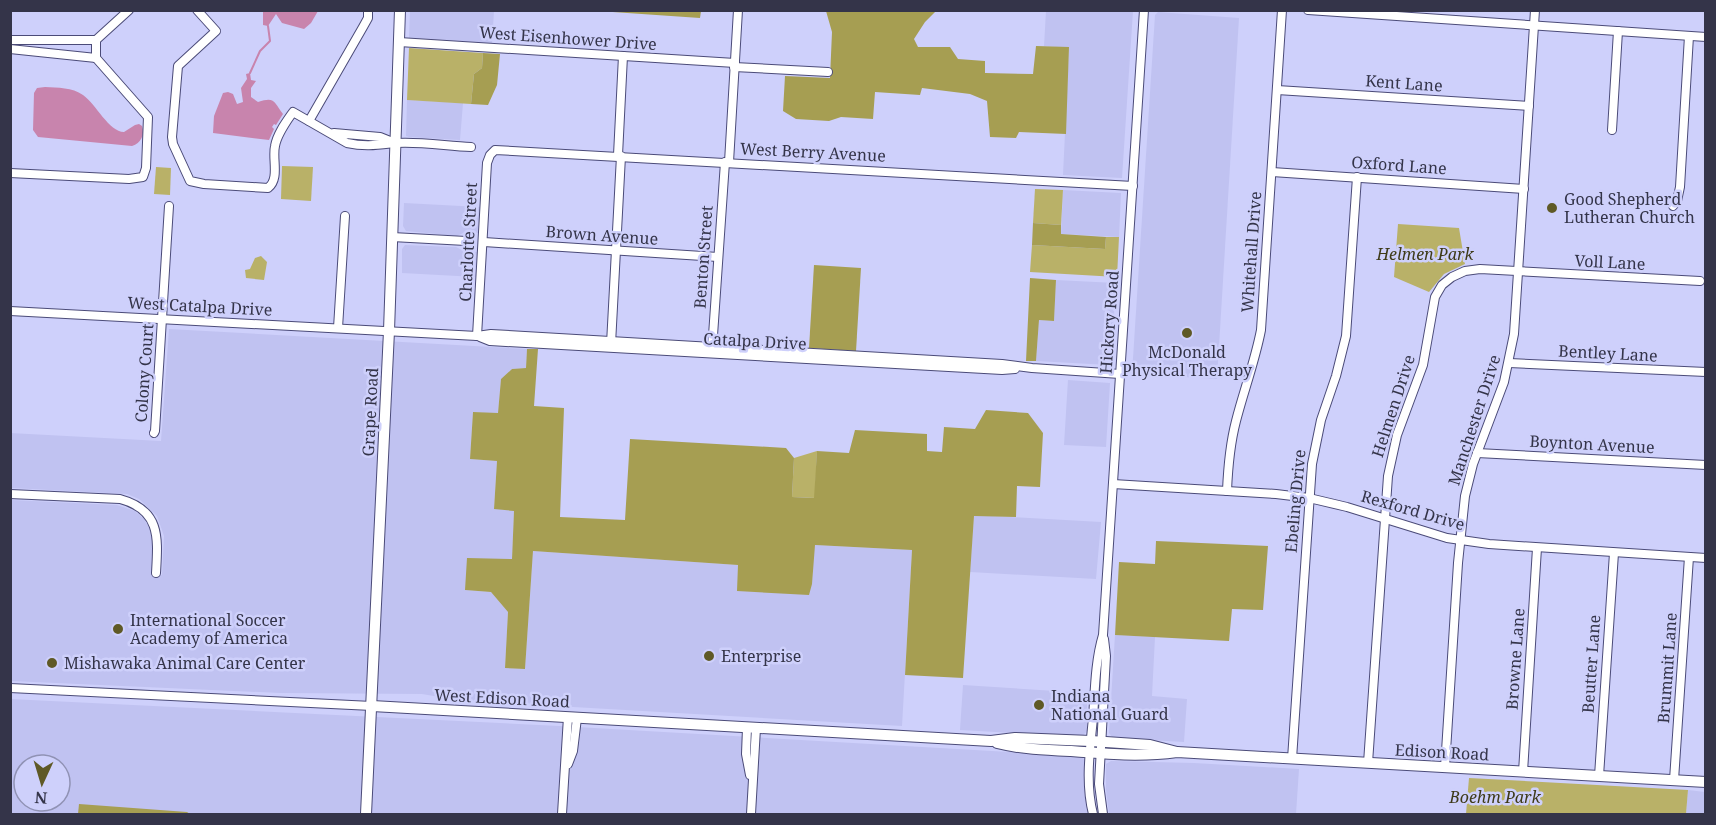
<svg xmlns="http://www.w3.org/2000/svg" width="1716" height="825" viewBox="0 0 1716 825" font-family="'Noto Serif',serif">
<rect width="100%" height="100%" fill="#ced0fb"/>
<g fill="#c0c2f1" fill-rule="evenodd">
<path d="M410 11H494L492 44 413 40 409 38Z"/>
<path d="M1046 11H1133L1122 178 1063 175 1069 48 1044 46Z"/>
<path d="M1158 12 1239 18 1217 379 1132 374 1155 15Z"/>
<path d="M407 100 463 103 460 140 409 137 406 136Z"/>
<path d="M1063 190 1121 193 1119 237 1061 234Z"/>
<path d="M404 203 480 207 478 233 465 232 457 236 406 231 403 226Z"/>
<path d="M405 245 456 247 464 251 477 252 476 277 402 273V249Z"/>
<path d="M1056 280 1116 283 1111 363 1109 365 1036 361 1039 320 1054 321Z"/>
<path d="M169 329 527 349 526 368 512 369 501 379 498 414 473 412 470 459 497 461 494 508 514 511 512 560 465 590 491 592 508 612 505 668 525 669 533 551 738 565 812 584 814 545 912 550 902 726 521 704 451 699 422 694 280 693 11 681V500L117 505 135 511 144 519 150 528 153 543 152 574 162 575 164 536 157 516 139 499 127 494 11 488 10 433 161 441Z"/>
<path d="M1068 380 1110 383 1106 447 1064 445Z"/>
<path d="M974 515 1101 522 1096 579 970 572Z"/>
<path d="M1115 635 1155 637 1152 696 1187 699 1184 742 1113 738 1109 733Z"/>
<path d="M963 685 1087 693V731L1082 737 960 730Z"/>
<path d="M10 699 559 726 1079 756 1086 760 1090 814H11ZM24 765H60V801H24Z"/>
<path d="M1111 761 1194 763 1299 769 1296 814H1109L1106 790V764Z"/>
<path d="M1688 790 1705 792V814H1686Z"/>
</g>
<g fill="#b9b168">
<path d="M409 48 483 53 482 68 474 74 471 104 407 100Z"/>
<path d="M282 166 313 167 311 201 281 199Z"/>
<path d="M156 167 171 168 170 195 154 194Z"/>
<path d="M1035 189 1063 190 1061 225 1033 223Z"/>
<path d="M1398 224 1459 228 1465 264 1444 274 1429 292 1394 277Z"/>
<path d="M1106 237H1119L1117 277 1030 272 1032 245 1105 249Z"/>
<path d="M261 256 267 262 264 280 246 278 245 270 250 269 255 258Z"/>
<path d="M817 451 815 498 792 497 794 458Z"/>
<path d="M1469 778 1688 790 1686 814H1466Z"/>
</g>
<g fill="#a69e52">
<path d="M598 11 701 10V11L700 18Z"/>
<path d="M826 11H936L925 22 914 39 918 47H950L958 59 985 61V73L1033 74 1036 46 1069 47 1066 134 1019 132 1016 138 990 137 987 101 970 94 922 88 920 95 875 92 873 119 841 117 829 121 796 119 783 111 785 76 830 78 832 32Z"/>
<path d="M483 53 500 54 497 85 488 105 471 104 474 74 482 68Z"/>
<path d="M1033 223 1061 225V234L1106 237 1105 249 1032 245Z"/>
<path d="M814 265 861 268 856 351 809 348Z"/>
<path d="M1030 278 1056 280 1054 321 1039 320 1036 361H1026Z"/>
<path d="M527 349H538L534 406 564 408 560 517 625 520 630 439 786 448 794 458 792 497 814 498 817 451 849 453 855 430 927 434V451L942 452 944 427 975 429 986 410 1028 413 1043 433 1040 487 1017 486 1016 517 974 516 963 678 905 675 912 550 815 545 812 584 809 595 737 591 738 565 533 551 525 669 505 668 508 612 491 592 465 590 467 558 512 559 514 511 494 509 497 461 470 459 473 412 498 413 501 379 512 369 526 368Z"/>
<path d="M1156 541 1268 546 1263 610 1232 609 1229 641 1115 635 1119 562 1155 564Z"/>
<path d="M79 804 187 812 190 814H78Z"/>
</g>
<g fill="#c884ad">
<path d="M263 11V10L318 11 311 23 304 29 282 23 276 14 268 26 263 25Z"/>
<path d="M250 73 251 80 256 81 251 88V97L258 102C275 96 274 102 283 114L276 125 274 124 272 127 274 129 269 140 213 133 214 116 223 93 228 92 233 94 237 104 243 102 241 88 247 79 246 74Z"/>
<path d="M45 87C58 88 72 87 83 95 96 104 109 132 124 132L135 125 139 124 142 126C145 135 141 143 132 146L38 137 33 130 34 93 37 88Z"/>
</g>
<g fill="none" stroke-linecap="round" stroke-linejoin="round">
<path stroke="#c884ad" stroke-width="2" d="M250 73 260 51 270 41 268 26"/>
<defs>
<g id="minor">
<path d="M197 10 216 31 178 66 172 137 173 144 190 181 204 184 268 188C280 179 272 159 275 146 277 134 286 122 293 112L347 143C365 147 377 145 395 143 418 141 447 146 471 147"/>
<path d="M1308 10 1706 37"/>
<path d="M10 40H96"/>
<path d="M96 40 129 10"/>
<path d="M399 42 735 63"/>
<path d="M10 49 96 58"/>
<path d="M96 58V40"/>
<path d="M734 67 828 72"/>
<path d="M1277 90 1529 106"/>
<path d="M309 121 363 27 368 18V10"/>
<path d="M1612 130 1618 31"/>
<path d="M334 133 380 137 395 143"/>
<path d="M618 155 623 56"/>
<path d="M729 162 738 10"/>
<path d="M1272 172 1524 189"/>
<path d="M10 173 129 179 143 177 146 168 148 117 96 58"/>
<path d="M1673 206 1677 201 1680 187 1689 36"/>
<path d="M392 237 466 241"/>
<path d="M484 242 718 257"/>
<path d="M10 311 477 336 491 334 1002 364 1032 368 1120 374"/>
<path d="M338 328 345 216"/>
<path d="M477 336 487 163 490 155 495 150 1133 186"/>
<path d="M480 337 490 341 1002 370 1015 369"/>
<path d="M611 344 621 156"/>
<path d="M712 350 725 162"/>
<path d="M1509 363 1706 372"/>
<path d="M154 433 155 431 169 206"/>
<path d="M1477 453 1706 465"/>
<path d="M1113 484 1276 494 1309 498 1347 507 1447 538 1489 544 1706 558"/>
<path d="M1227 491C1228 467 1230 444 1236 421 1244 390 1255 361 1261 330L1282 10"/>
<path d="M10 494 120 499C161 510 158 538 156 573"/>
<path d="M10 688 372 706"/>
<path d="M747 728 746 754 750 775"/>
<path d="M1292 759 1312 464 1321 420 1336 376 1346 336 1357 177"/>
<path d="M1368 763 1388 476 1397 435 1423 365 1435 297 1442 285 1452 277 1465 271 1480 269 1700 281"/>
<path d="M568 764 573 751 577 718"/>
<path d="M1445 767 1458 563 1465 496 1473 464 1504 382 1514 334 1535 10"/>
<path d="M1523 772 1537 548"/>
<path d="M1599 776 1614 553"/>
<path d="M1674 780 1689 557"/>
<path d="M562 814 568 717"/>
<path d="M751 814 756 728"/>
<path d="M1093 814C1085 783 1090 749 1093 718 1095 690 1095 662 1103 635L1144 10"/>
<path d="M1103 814 1099 784 1106 656 1104 639"/>
</g>
<g id="major">
<path d="M372 706 991 741 1015 738 1091 741 1150 745 1177 752"/>
<path d="M997 743C1021 749 1045 750 1070 751 1106 754 1141 757 1177 752L1706 782"/>
<path d="M366 814 389 331 400 10"/>
</g>
</defs>
<use href="#minor" stroke="#4b4b78" stroke-width="10"/>
<use href="#major" stroke="#4b4b78" stroke-width="12"/>
<use href="#minor" stroke="#fff" stroke-width="8"/>
<use href="#major" stroke="#fff" stroke-width="10"/>
</g>
<g fill="#5f5926" stroke="#ced0fb" stroke-width="2">
<circle cx="1552" cy="208" r="6"/>
<circle cx="1187" cy="333" r="6"/>
<circle cx="118" cy="629" r="6"/>
<circle cx="709" cy="656" r="6"/>
<circle cx="52" cy="663" r="6"/>
<circle cx="1039" cy="705" r="6"/>
</g>
<g text-anchor="middle" stroke-width="5" stroke-linejoin="round" paint-order="stroke">
<g font-size="16" fill="#343449" stroke="#ced0fb">
<text transform="translate(568 38) rotate(4)" y="6">West Eisenhower Drive</text>
<text transform="translate(1404 83) rotate(4)" y="6">Kent Lane</text>
<text transform="translate(813 152) rotate(3)" y="6">West Berry Avenue</text>
<text transform="translate(1399 165) rotate(4)" y="6">Oxford Lane</text>
<text transform="translate(602 235) rotate(4)" y="6">Brown Avenue</text>
<text transform="translate(468 242) rotate(-87)" y="6">Charlotte Street</text>
<text transform="translate(1251 252) rotate(-86)" y="6">Whitehall Drive</text>
<text transform="translate(703 257) rotate(-86)" y="6">Benton Street</text>
<text transform="translate(1610 262) rotate(3)" y="6">Voll Lane</text>
<text transform="translate(200 306) rotate(3)" y="6">West Catalpa Drive</text>
<text transform="translate(1109 322) rotate(-86)" y="6">Hickory Road</text>
<text transform="translate(755 341) rotate(3)" y="6">Catalpa Drive</text>
<text transform="translate(1608 353) rotate(3)" y="6">Bentley Lane</text>
<text transform="translate(144 373) rotate(-86)" y="6">Colony Court</text>
<text transform="translate(1393 406) rotate(-72)" y="6">Helmen Drive</text>
<text transform="translate(370 412) rotate(-87)" y="6">Grape Road</text>
<text transform="translate(1474 420) rotate(-72)" y="6">Manchester Drive</text>
<text transform="translate(1592 444) rotate(3)" y="6">Boynton Avenue</text>
<text transform="translate(1295 501) rotate(-85)" y="6">Ebeling Drive</text>
<text transform="translate(1413 510) rotate(16)" y="6">Rexford Drive</text>
<text transform="translate(1515 659) rotate(-86)" y="6">Browne Lane</text>
<text transform="translate(1591 664) rotate(-86)" y="6">Beutter Lane</text>
<text transform="translate(1667 668) rotate(-86)" y="6">Brummit Lane</text>
<text transform="translate(502 698) rotate(3)" y="6">West Edison Road</text>
<text transform="translate(1442 752) rotate(3)" y="6">Edison Road</text>
</g>
<g font-size="16" fill="#343449" stroke="#ced0fb" text-anchor="start">
<text x="1564" y="205">Good Shepherd<tspan x="1564" dy="18">Lutheran Church</tspan></text>
<text x="1187" y="358" text-anchor="middle">McDonald<tspan x="1187" dy="18">Physical Therapy</tspan></text>
<text x="130" y="626">International Soccer<tspan x="130" dy="18">Academy of America</tspan></text>
<text x="721" y="662">Enterprise</text>
<text x="64" y="669">Mishawaka Animal Care Center</text>
<text x="1051" y="702">Indiana<tspan x="1051" dy="18">National Guard</tspan></text>
</g>
<g font-size="16" font-style="italic" fill="#3e3a18" stroke="#ced0fb">
<text x="1425" y="260">Helmen Park</text>
<text x="1495" y="803">Boehm Park</text>
</g>
</g>
<rect width="1716" height="825" fill="none" stroke="#343449" stroke-width="24"/>
<g transform="translate(42 783) rotate(184)"><circle r="28" fill="#ced0fb" stroke="#9092b4" stroke-width="1.5"/>
<path d="M0-4.5L10 22L0 15L-10 22Z" fill="#5f5926"/>
<text y="-9" font-size="16" font-weight="bold" text-anchor="middle" fill="#343449">N</text>
</g>
</svg>
